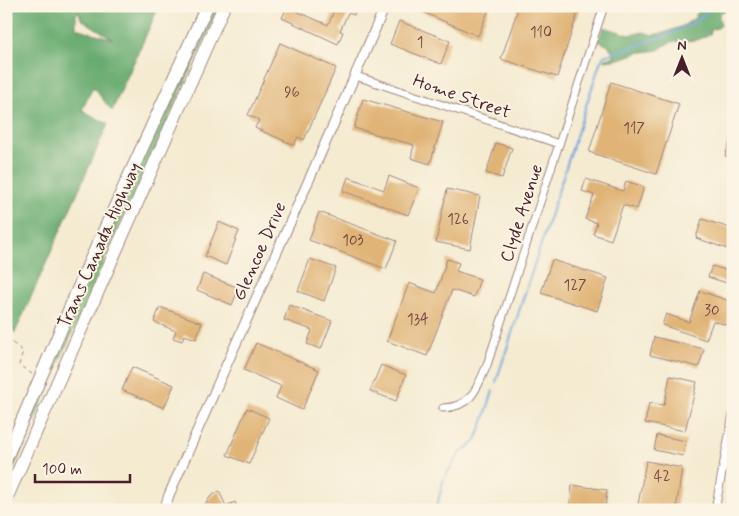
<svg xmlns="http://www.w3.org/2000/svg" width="739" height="516" viewBox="0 0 739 516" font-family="Mynerve,sans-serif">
<rect width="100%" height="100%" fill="#fcf5e5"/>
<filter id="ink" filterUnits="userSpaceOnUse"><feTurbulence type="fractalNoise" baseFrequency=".02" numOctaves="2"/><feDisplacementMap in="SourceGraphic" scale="10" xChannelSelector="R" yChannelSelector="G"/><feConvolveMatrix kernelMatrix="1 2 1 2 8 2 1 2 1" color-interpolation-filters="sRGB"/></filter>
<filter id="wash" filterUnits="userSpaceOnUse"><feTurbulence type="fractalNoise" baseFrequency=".0096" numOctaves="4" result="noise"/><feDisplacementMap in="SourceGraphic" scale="20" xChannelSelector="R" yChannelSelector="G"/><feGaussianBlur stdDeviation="1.12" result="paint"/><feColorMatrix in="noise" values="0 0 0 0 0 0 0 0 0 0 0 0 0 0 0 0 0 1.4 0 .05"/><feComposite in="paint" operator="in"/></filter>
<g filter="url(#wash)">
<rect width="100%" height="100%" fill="#f4ebd1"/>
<path fill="#80c681" stroke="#657256" d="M213 6H220L121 221 6 485V472L27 422 116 219Z"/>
<g fill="#68ab6f" stroke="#59654d" fill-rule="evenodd">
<path d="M6 6H159L112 111 93 87 82 110 108 124 15 333 6 321ZM79 12 81 19 113 39 76 28V13Z"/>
<path d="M692 6H733V8C724 12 715 10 721 24L718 28 712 29 710 34 697 40 670 42 658 50 636 53 620 59 605 61 604 60 615 56 609 46 598 41 604 27 630 35 643 32 653 35 667 32 683 26 695 18 697 11Z"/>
</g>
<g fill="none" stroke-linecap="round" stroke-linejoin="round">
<g stroke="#6ea0d9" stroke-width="2">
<path d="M496 382 600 63 604 56C630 47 699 30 711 6"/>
<path d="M436 510 444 478 460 453 475 442 481 428 493 391"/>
</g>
</g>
<g id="blocks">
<g fill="#e0b376">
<path d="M336 6H351L356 8 354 15 348 13 340 31 343 32 338 44 282 18 287 7 328 25Z"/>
<path d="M409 6H482L489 9 478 36Z"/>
<path d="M519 6H580L557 77 501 59Z"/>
<path d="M399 21 450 41 441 64 390 44Z"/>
<path d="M280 43 336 68 304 140 298 137 294 145 255 128 259 120 248 115Z"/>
<path d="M611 82 679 104 656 174 589 152Z"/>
<path d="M363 99 443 122 430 164 411 158 414 145 354 128Z"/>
<path d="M732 135H733V158L725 156Z"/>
<path d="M496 143 512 148 502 178 486 173Z"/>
<path d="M389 176 419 188 408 215 343 191 348 177 384 190Z"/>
<path d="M586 179 623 191 626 181 644 187 637 209 623 205 611 240 593 234 597 223 585 219 594 195 582 191Z"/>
<path d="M447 189 480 196 470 249 436 242Z"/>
<path d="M319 212 397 241 386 269 309 240Z"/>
<path d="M702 219 733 229V251L696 238Z"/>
<path d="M219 222 239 231 226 265 205 256Z"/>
<path d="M310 259 336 268 324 301 298 291Z"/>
<path d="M447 259 459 263 456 271 480 279 474 297 452 290 427 356 387 341 409 283 436 293Z"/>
<path d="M552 260 608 278 597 311 541 293Z"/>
<path d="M712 266 733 272V285L708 277Z"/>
<path d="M203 274 239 288 232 305 197 290Z"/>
<path d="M700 291 733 302 727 325 713 321 706 340 662 325 666 314 689 322Z"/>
<path d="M289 305 332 321 321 349 307 344 312 330 284 320Z"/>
<path d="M160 307 202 323 196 339 184 335 182 341 173 338 176 331 154 322Z"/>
<path d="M654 337 704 349 699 367 650 355Z"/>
<path d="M256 343 319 370 302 410 276 398 281 386 244 370Z"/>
<path d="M381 365 406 375 396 401 370 391Z"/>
<path d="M132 367 174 385 164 408 122 390Z"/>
<path d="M670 376 697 382 685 431 645 423 649 403 664 405Z"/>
<path d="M247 408 269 418 249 464 227 455Z"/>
<path d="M657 435 686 441 683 456 654 450Z"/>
<path d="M646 461 682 468 676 510H637Z"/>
<path d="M572 485 607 490 605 510H569Z"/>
<path d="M219 491 226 506 235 502 238 510H202L210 497Z"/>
</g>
</g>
</g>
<g filter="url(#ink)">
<use href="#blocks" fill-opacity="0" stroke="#9f857e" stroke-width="1"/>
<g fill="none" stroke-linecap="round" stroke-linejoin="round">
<defs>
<g id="minor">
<path d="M356 76 559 144"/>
<path d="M443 408C472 407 477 388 487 365L604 6"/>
<path d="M715 510 733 414"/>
</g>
<path id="tertiary" d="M164 510 169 495C240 332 315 170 385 6"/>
<g id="motorway">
<path d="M6 458 88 266 207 6"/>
<path d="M6 499 224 6"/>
</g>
</defs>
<use href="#minor" stroke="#9f857e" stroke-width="9"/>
<use href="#tertiary" stroke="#9f857e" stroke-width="11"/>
<use href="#motorway" stroke="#9f857e" stroke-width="14"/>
<path stroke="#9f857e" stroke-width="1" stroke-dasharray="4 4" stroke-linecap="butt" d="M6 338 23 351 19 365 32 374"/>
<use href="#minor" stroke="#fff" stroke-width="7"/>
<use href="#tertiary" stroke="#fff" stroke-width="9"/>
<use href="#motorway" stroke="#fff" stroke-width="12"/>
</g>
</g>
<g text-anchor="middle" stroke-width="4" stroke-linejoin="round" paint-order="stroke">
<g font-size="15" fill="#70443e">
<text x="541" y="37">110</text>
<text x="420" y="47">1</text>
<text x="292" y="97">96</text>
<text x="634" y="133">117</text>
<text x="458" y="224">126</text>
<text x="353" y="245">103</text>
<text x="575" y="290">127</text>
<text x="712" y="315">30</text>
<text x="418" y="324">134</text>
<text x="662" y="481">42</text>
</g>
<g font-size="18" fill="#4a1f2b" stroke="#fcf5e5">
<text transform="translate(462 96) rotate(19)" y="6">Home Street</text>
<text transform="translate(521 213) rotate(-72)" y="6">Clyde Avenue</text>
<text transform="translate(99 245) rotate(-66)" y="6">Trans Canada Highway</text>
<text transform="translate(259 251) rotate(-66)" y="6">Glencoe Drive</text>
</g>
</g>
<rect width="739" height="516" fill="none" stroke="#fcf5e5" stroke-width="25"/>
<g transform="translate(682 58)" stroke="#fcf5e5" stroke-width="4" paint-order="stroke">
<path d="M0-4L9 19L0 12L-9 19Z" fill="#4a1f2b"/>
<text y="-8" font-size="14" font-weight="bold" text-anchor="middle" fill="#4a1f2b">N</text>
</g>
<path d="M35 474v8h95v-8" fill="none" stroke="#4a1f2b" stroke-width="2.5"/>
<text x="42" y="474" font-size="15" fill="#4a1f2b" stroke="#fcf5e5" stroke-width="4" paint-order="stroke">100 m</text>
</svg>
